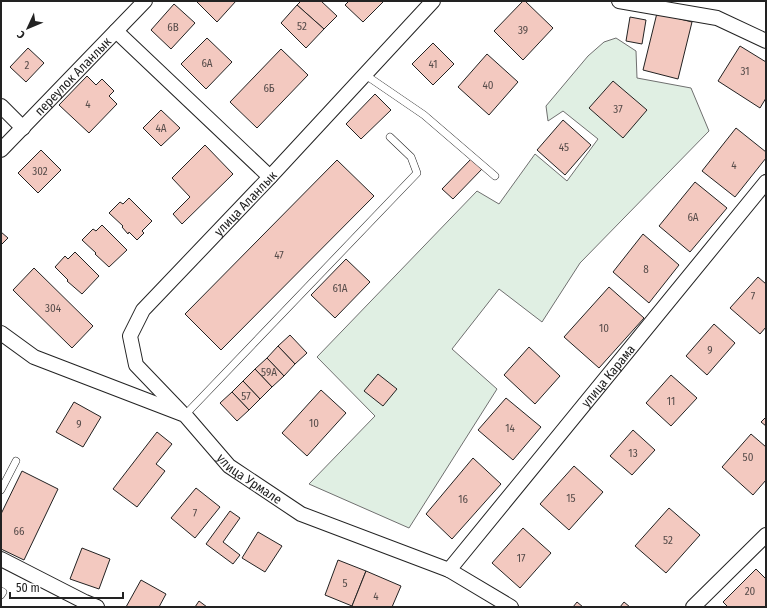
<svg xmlns="http://www.w3.org/2000/svg" width="767" height="608" viewBox="0 0 767 608" font-family="'Fira Sans Condensed',sans-serif">
<rect width="100%" height="100%" fill="#fff"/>
<path fill="#e0efe3" stroke="#6f6f6f" d="M616 38 636 51 637 78 691 88 709 131 580 263 542 322 499 289 452 349 497 389 409 528 309 484 375 416 317 357 477 191 499 204 535 154 567 181 598 139 563 111 548 121 546 106 588 56 604 42Z"/>
<g fill="#f3c9c0" stroke="#222">
<path d="M198 1H236L217 22 197 2Z"/>
<path d="M301 1H321L337 16 324 29 297 5Z"/>
<path d="M349 1H384L363 22 345 5Z"/>
<path d="M523 1H525L553 28 523 60 494 31Z"/>
<path d="M174 4 195 23 171 49 151 30Z"/>
<path d="M297 5 324 29 306 48 281 23Z"/>
<path d="M657 13 692 22 678 79 643 70Z"/>
<path d="M630 17 646 20 642 44 626 41Z"/>
<path d="M207 38 232 62 206 89 181 64Z"/>
<path d="M433 43 454 64 433 85 412 64Z"/>
<path d="M740 46 766 62V98L760 108 718 81Z"/>
<path d="M28 48 44 63 26 82 10 67Z"/>
<path d="M281 49 308 75 257 128 230 102Z"/>
<path d="M487 54 518 82 489 115 458 87Z"/>
<path d="M87 76 96 85 102 79 114 91 109 96 117 104 89 133 59 105Z"/>
<path d="M613 81 647 110 623 138 589 108Z"/>
<path d="M375 94 391 110 361 139 346 124Z"/>
<path d="M161 110 180 128 161 146 143 128Z"/>
<path d="M563 120 591 145 565 175 537 150Z"/>
<path d="M736 128 766 152V158L735 197 702 171Z"/>
<path d="M205 145 233 174 182 224 173 214 190 197 172 178Z"/>
<path d="M41 150 61 170 38 193 18 173Z"/>
<path d="M471 159 482 169 453 199 442 189Z"/>
<path d="M337 160 374 196 221 350 185 314Z"/>
<path d="M695 182 727 208 690 252 659 226Z"/>
<path d="M129 198 152 221 142 231 144 233 137 240 129 232 128 234 122 227 123 226 109 213 120 202 123 204Z"/>
<path d="M102 225 127 250 109 267 95 254 96 253 82 240 93 229 96 231Z"/>
<path d="M1 232 8 238 1 245Z"/>
<path d="M643 234 679 265 649 303 613 272Z"/>
<path d="M75 252 99 276 82 294 67 281 68 280 55 267 65 256 68 259Z"/>
<path d="M346 259 370 282 335 318 311 295Z"/>
<path d="M34 268 93 326 72 348 13 290Z"/>
<path d="M758 277 766 284V327L760 334 730 308Z"/>
<path d="M609 287 644 318 599 368 564 337Z"/>
<path d="M714 324 735 343 707 375 686 356Z"/>
<path d="M290 335 307 353 295 364 278 346Z"/>
<path d="M278 346 295 364 284 376 267 358Z"/>
<path d="M529 347 560 376 535 404 504 375Z"/>
<path d="M267 358 284 376 272 387 255 369Z"/>
<path d="M255 369 272 387 260 399 243 381Z"/>
<path d="M378 374 397 389 383 406 364 391Z"/>
<path d="M671 375 697 398 671 426 646 403Z"/>
<path d="M243 381 260 399 249 410 232 392Z"/>
<path d="M321 390 346 413 307 456 282 433Z"/>
<path d="M232 392 249 410 237 421 220 403Z"/>
<path d="M506 398 541 427 513 460 478 430Z"/>
<path d="M74 402 101 417 83 447 56 432Z"/>
<path d="M766 417V426L761 422Z"/>
<path d="M633 430 655 450 632 475 610 456Z"/>
<path d="M157 432 172 444 156 464 165 471 137 507 113 489Z"/>
<path d="M751 434 766 447V480L753 495 722 467Z"/>
<path d="M473 458 501 484 452 539 426 514Z"/>
<path d="M574 466 603 492 569 530 540 504Z"/>
<path d="M22 471 58 489 24 560 1 549V514Z"/>
<path d="M196 488 220 507 195 538 171 518Z"/>
<path d="M669 508 700 535 666 573 635 546Z"/>
<path d="M230 511 240 518 223 542 240 555 233 564 206 544Z"/>
<path d="M523 528 551 553 520 588 492 563Z"/>
<path d="M258 532 282 546 265 572 242 558Z"/>
<path d="M82 548 110 559 99 589 70 579Z"/>
<path d="M338 560 366 571 352 606 325 595Z"/>
<path d="M756 569 766 579V607H728L723 602Z"/>
<path d="M366 571 401 586 392 607H355L352 606Z"/>
<path d="M141 580 166 594 159 607H126Z"/>
<path d="M199 601 207 607H195Z"/>
<path d="M577 602 583 607H573Z"/>
<path d="M624 602 630 607H620Z"/>
</g>
<g fill="none" stroke-linecap="round" stroke-linejoin="round">
<defs>
<g id="service">
<path d="M364 74 424 115 495 176"/>
<path d="M185 415 417 173 411 157 390 137"/>
<path d="M1 490 16 461"/>
<path d="M1 591 3 592 1 595"/>
</g>
<g id="minor">
<path d="M619 1 717 18 766 41"/>
<path d="M116 31 270 177"/>
<path d="M1 106 23 128"/>
<path id="s1" d="M1 150 145 1"/>
<path id="s2" d="M1 333 34 357 185 415 229 466 301 514 449 570 511 607"/>
<path id="s3" d="M182 413 136 365 130 336 143 310 270 177 433 1"/>
<path d="M1 559 85 602 97 607"/>
<path id="s4" d="M449 570 766 182"/>
<path d="M693 607 766 535"/>
</g>
</defs>
<use href="#service" stroke="#222" stroke-width="8"/>
<use href="#minor" stroke="#222" stroke-width="16"/>
<use href="#service" stroke="#fff" stroke-width="7"/>
<use href="#minor" stroke="#fff" stroke-width="14"/>
</g>
<g text-anchor="middle" stroke-width="3" stroke-linejoin="round" paint-order="stroke">
<g font-size="11" fill="#564c4a">
<text x="302" y="30">52</text>
<text x="173" y="31">6В</text>
<text x="523" y="34">39</text>
<text x="207" y="67">6А</text>
<text x="433" y="68">41</text>
<text x="27" y="69">2</text>
<text x="745" y="75">31</text>
<text x="488" y="89">40</text>
<text x="269" y="92">6Б</text>
<text x="88" y="108">4</text>
<text x="618" y="113">37</text>
<text x="161" y="132">4А</text>
<text x="564" y="151">45</text>
<text x="734" y="169">4</text>
<text x="40" y="175">302</text>
<text x="693" y="221">6А</text>
<text x="279" y="259">47</text>
<text x="646" y="273">8</text>
<text x="340" y="292">61А</text>
<text x="753" y="300">7</text>
<text x="53" y="312">304</text>
<text x="604" y="332">10</text>
<text x="710" y="354">9</text>
<text x="269" y="376">59А</text>
<text x="246" y="400">57</text>
<text x="671" y="405">11</text>
<text x="314" y="427">10</text>
<text x="79" y="428">9</text>
<text x="510" y="432">14</text>
<text x="633" y="457">13</text>
<text x="748" y="461">50</text>
<text x="571" y="502">15</text>
<text x="463" y="503">16</text>
<text x="195" y="517">7</text>
<text x="19" y="535">66</text>
<text x="668" y="544">52</text>
<text x="521" y="562">17</text>
<text x="345" y="587">5</text>
<text x="750" y="595">20</text>
<text x="376" y="600">4</text>
</g>
<g font-size="13" fill="#222" stroke="#fff">
<text dy="5" stroke="none"><textPath href="#s1" startOffset="103">переулок Аланлык</textPath></text>
<text dy="5" stroke="none"><textPath href="#s3" startOffset="273">улица Аланлык</textPath></text>
<text dy="5" stroke="none"><textPath href="#s4" startOffset="251">улица Карама</textPath></text>
<text dy="5" stroke="none"><textPath href="#s2" startOffset="294">улица Урмале</textPath></text>
</g>
</g>
<rect width="767" height="608" fill="none" stroke="#222222" stroke-width="4"/>
<g transform="translate(28 28) rotate(226)" stroke="#ffffff" stroke-width="3" paint-order="stroke">
<path d="M0-3L7 15L0 10L-7 15Z" fill="#222222"/>
<text y="-6" font-size="11" font-weight="bold" text-anchor="middle" fill="#222222">С</text>
</g>
<path d="M10 592v6h113v-6" fill="none" stroke="#222222" stroke-width="2"/>
<text x="16" y="592" font-size="12" fill="#222222" stroke="#ffffff" stroke-width="3" paint-order="stroke">50 m</text>
</svg>
